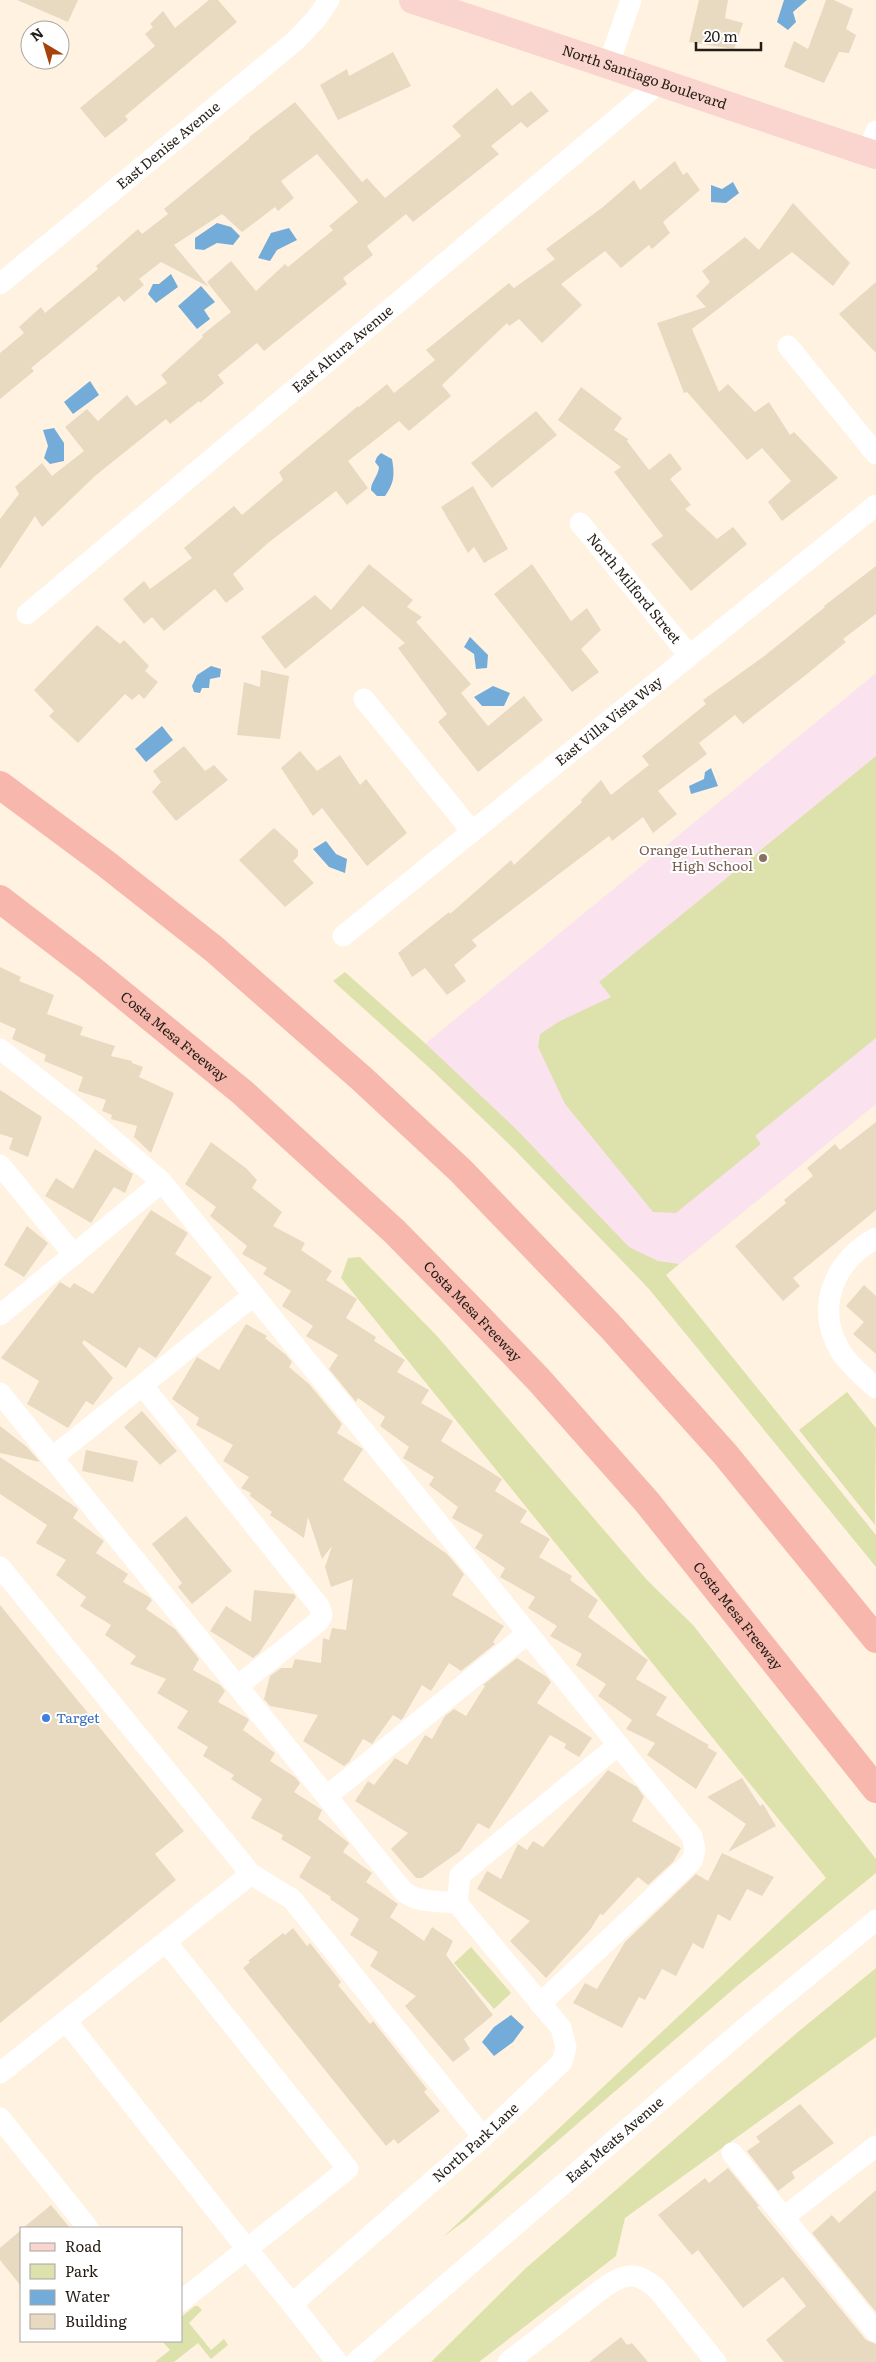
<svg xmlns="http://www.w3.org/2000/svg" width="876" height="2362" viewBox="0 0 876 2362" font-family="Literata,serif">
<rect width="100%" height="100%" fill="#fff2e0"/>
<path fill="#fae3ef" d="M876 673V1104L649 1289 512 1147 414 1053Z"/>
<g fill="#dde2ad">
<path d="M876 756V1038L755 1136 761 1144 676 1213 653 1212 565 1104 538 1047 540 1034 560 1021 611 997 599 982Z"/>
<path d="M345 972 426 1044 515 1128 629 1247 658 1261 679 1264 666 1275 876 1535V1567L649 1289 629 1268 512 1147 433 1071 333 981Z"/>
<path d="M360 1257 437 1336 647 1580 693 1625 876 1859V1873L737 1986 466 2220 443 2237 826 1878 341 1278 348 1258Z"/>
<path d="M847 1392 876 1428 875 1525 799 1430Z"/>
<path d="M471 1947 511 1993 494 2009 454 1963Z"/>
<path d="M876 1968V2037L625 2218 616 2256 479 2362H431L526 2268 799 2031Z"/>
<path d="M195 2306H198L202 2310 189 2323 211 2350 224 2339 228 2345 211 2359 198 2343 174 2362H155L170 2350 162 2341H181V2317Z"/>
</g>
<g fill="#73acd9">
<path d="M784 0H807L793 12 796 22 788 30 777 22Z"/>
<path d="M733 182 739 193 726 203 711 202V185L722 189Z"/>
<path d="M217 223 231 227 240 236 233 245 217 243 204 250 195 249V238Z"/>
<path d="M289 228 297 240 277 250 270 261 258 258 271 233Z"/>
<path d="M171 274 178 287 156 303 148 294 153 284H159Z"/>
<path d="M201 286 215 302 204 310 210 319 197 329 178 306Z"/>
<path d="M90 381 99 395 73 414 64 402Z"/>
<path d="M54 428 64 443V461L50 464 44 458 48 446 43 430Z"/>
<path d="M381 453 392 459C395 476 394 483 385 496H377L371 490C371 481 378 477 379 467L375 462 377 457Z"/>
<path d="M470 637 488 655 487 668 476 669 474 654 464 647Z"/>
<path d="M211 666 221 669 220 677 210 679 209 688H202L200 693 194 692 192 686 197 675Z"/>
<path d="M493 686 510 693 504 706H482L474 697Z"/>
<path d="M162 726 173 740 146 762 135 749Z"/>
<path d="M711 768 718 786 691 794 689 786 704 779 705 772Z"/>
<path d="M326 841 336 854 347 859 345 873 329 867 313 849Z"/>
<path d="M511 2015 524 2027 513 2042 494 2056 482 2042 494 2027Z"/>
</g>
<g fill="#e8d9c1">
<path d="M17 0H78L68 22Z"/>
<path d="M209 0H218L237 22 125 116 128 120 105 138 80 108 155 46 145 34 153 27 150 24 163 11 175 28Z"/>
<path d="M699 0H728L725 18 743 23 734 49 689 42Z"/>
<path d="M826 0H834L853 9 846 29 856 35 849 53 839 52 824 83 784 67 794 41 808 49Z"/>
<path d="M393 52 411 86 338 120 320 85 347 69 349 76Z"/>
<path d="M497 88 512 106 531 91 549 111 527 128 521 122 491 146 499 154 413 222 406 214 367 246 373 255 343 278 347 284 264 351 257 343 218 375 224 383 200 403 199 401 170 424 166 419 95 476 42 527 35 516 0 569V519L19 494 15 487 42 463 52 476 84 451 65 427 87 409 98 421 127 395 136 406 167 383 161 375 203 337 202 335 231 312 207 282 231 261 256 291 285 264 288 267 333 230 329 226 358 202 317 154 281 181 294 198 278 211 275 207 242 232 222 214 174 245 209 287 161 262 139 279 144 285 124 302 119 296 31 368 34 371 0 399V353L24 333 19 327 41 307 45 313 98 269 96 266 138 229 142 234 168 214 164 209 250 138 249 137 295 102 362 182 367 178 385 198 461 136 452 126Z"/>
<path d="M675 161 683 175 687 172 700 190 663 222 670 233 652 249 649 245 621 268 605 251 561 284 582 305 542 343 519 319 509 326 507 323 442 385 451 396 409 431 399 421 348 461 368 488 347 505 336 491 268 543 233 574 244 589 226 603 215 589 164 631 152 617 144 624 123 599 144 581 150 589 192 558 184 548 234 506 242 515 283 480 279 472 358 406 359 407 387 384 394 393 435 360 426 350 509 283 514 288 555 259 546 249 603 207 634 180 640 190Z"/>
<path d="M793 203 850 263 833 286 792 252 692 329 719 392 728 384 755 412 769 402 790 435 794 432 838 478 782 521 768 502 791 481 762 448 747 460 687 392 684 393 657 323 706 307 696 296 710 282 702 271 745 237 759 250Z"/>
<path d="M876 282V353L839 314Z"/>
<path d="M581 387 622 418 614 430 628 439 627 441 649 470 670 453 682 469 670 479 691 505 685 509 717 539 733 527 747 544 691 591 651 544 663 536 614 472 621 467 558 420Z"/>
<path d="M536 411 557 435 492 488 471 463Z"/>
<path d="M473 486 508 549 484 563 474 547 468 553 441 507Z"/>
<path d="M369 564 413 600 407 607 422 617 416 622 471 684 461 693 488 726 524 696 543 720 478 772 438 722 447 714 398 648 405 643 363 606 285 669 261 637 315 595 331 610Z"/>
<path d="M532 564 571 621 587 608 601 630 581 649 599 672 572 692 494 594Z"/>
<path d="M876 566V614L843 639 846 642 807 674 743 724 735 715 699 743 707 754 658 791 677 814 653 833 643 817 612 841 609 836 472 940 477 946 454 965 466 981 447 995 425 968 412 977 398 953 449 912 450 914 511 860 514 865 582 802 581 800 601 780 611 795 649 765 642 756 706 704 703 700 763 657 825 607 824 606Z"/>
<path d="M97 625 120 644 124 640 149 666 145 671 158 682 144 699 139 694 132 700 125 694 78 743 49 716 54 711 34 690Z"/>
<path d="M261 670 289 676 280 739 237 735 244 682 260 687Z"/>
<path d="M184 746 205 771 214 765 228 780 176 821 152 792 161 782 153 771Z"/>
<path d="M300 751 317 771 340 755 360 785 366 779 407 833 367 866 322 808 313 816 281 768Z"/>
<path d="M274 828 298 850V856L293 861 314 883 285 907 239 860Z"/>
<path d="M0 967 21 977 19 981 54 995 47 1014 83 1027 80 1035 115 1046 111 1056 132 1061V1063L143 1067 139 1077 174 1093 151 1153 134 1137 137 1126 111 1119 112 1115 102 1111 106 1100 78 1091 83 1077 44 1061 46 1055 12 1039 16 1029 0 1022Z"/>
<path d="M0 1090 42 1117 28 1157 9 1149 13 1138 0 1134Z"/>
<path d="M876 1122V1210L793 1278 800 1286 783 1301 735 1246 786 1203 784 1200 813 1176 807 1168 835 1144 840 1150Z"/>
<path d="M211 1142 247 1169 257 1180 252 1188 282 1212 273 1226 305 1243 301 1250 332 1271 326 1280 357 1299 346 1318 376 1337 374 1341 405 1360 397 1372 429 1390 421 1403 453 1421 441 1441 502 1479 495 1491 527 1511 520 1522 550 1539 539 1557 572 1576 570 1580 598 1600 588 1617 648 1660 636 1679 667 1697 656 1715 709 1745 707 1747 717 1753 696 1789 647 1755 655 1743 626 1729 632 1720 598 1696 606 1684 576 1665 582 1654 550 1636 557 1626 528 1608 535 1597 500 1577 505 1568 475 1548 483 1535 452 1518 458 1507 429 1485 434 1477 403 1458 409 1447 380 1426 385 1417 358 1398 356 1402 329 1369 338 1355 306 1336 313 1326 282 1306 291 1291 263 1274 267 1268 242 1254 247 1246 210 1216 216 1207 185 1184Z"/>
<path d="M95 1149 133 1174 125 1193 114 1187 91 1223 45 1196 56 1178 73 1189Z"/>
<path d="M151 1210 188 1233 175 1254 212 1277 156 1358 139 1347 126 1368 84 1340 82 1343 113 1378 93 1405 86 1401 68 1428 27 1404 39 1381 1 1358 60 1282 70 1288 74 1283 93 1294Z"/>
<path d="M27 1226 48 1243 24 1277 4 1265Z"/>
<path d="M864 1285 876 1296V1354L853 1334 864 1322 846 1306Z"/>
<path d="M246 1324 267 1336 265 1338 286 1355 292 1362 289 1367 309 1384 342 1424 337 1433 363 1449 343 1480 447 1554 464 1574 452 1595 504 1626 493 1642 495 1644 461 1671 449 1663 431 1691 422 1685 403 1718 401 1720 393 1715 372 1744 363 1739 349 1762 344 1766 303 1741 318 1715 270 1706 264 1699 270 1676 281 1668H292L295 1659 321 1663 323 1638 329 1640 332 1628 346 1630 353 1579 331 1587 325 1567 332 1546 322 1559 308 1517 304 1538 270 1515 272 1512 250 1496 251 1493 241 1488 249 1477 223 1461 233 1445 196 1425 199 1418 172 1399 197 1357 219 1370Z"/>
<path d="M142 1411 177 1451 160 1465 124 1427Z"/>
<path d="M0 1426 27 1447 40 1462 0 1453Z"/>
<path d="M86 1450 138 1461 133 1482 82 1471Z"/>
<path d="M0 1457 77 1508 78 1510 73 1518 104 1541 96 1553 128 1574 123 1582 149 1597 152 1600 146 1609 175 1629 199 1659 193 1670 220 1685 225 1691 218 1702 247 1718 249 1720 243 1730 275 1753 270 1761 295 1777 300 1783 294 1792 322 1810 318 1819 349 1843 343 1852 372 1873 366 1882 398 1904 390 1917 424 1941 432 1927 453 1941 446 1955 493 2015 464 2039 470 2049 453 2062 405 2006 416 1996 370 1966 378 1952 350 1935 359 1919 330 1899 331 1897 299 1877 311 1857 281 1839 283 1835 251 1818 262 1799 231 1779 234 1775 203 1756 208 1747 177 1728 188 1711 157 1693 166 1679 130 1664 136 1656 105 1635 111 1625 80 1606 86 1597 56 1575 66 1560 36 1543 47 1525 0 1494Z"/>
<path d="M186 1516 232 1571 192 1604 178 1587 182 1583 152 1544Z"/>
<path d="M254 1590 294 1594 296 1597 259 1653 253 1658 210 1631 226 1606 251 1622Z"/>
<path d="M0 1605 184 1831 155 1854 176 1880 0 2023Z"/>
<path d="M517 1658 547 1677 551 1682 537 1703 592 1738 579 1757 564 1748 566 1744 550 1735 489 1829 478 1823 460 1851 422 1878H416L391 1849 408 1833 355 1801 368 1781 374 1785 395 1758 407 1765 425 1735 432 1739 445 1716 454 1709 466 1716 485 1686 483 1685Z"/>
<path d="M608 1770 637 1787 644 1797 632 1821 681 1848 673 1862 648 1885 638 1877 603 1915 600 1914 590 1930 546 1978 510 1941 530 1921 477 1889 487 1871 501 1879 518 1844 527 1850 533 1841 543 1847Z"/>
<path d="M742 1778 760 1806 763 1804 776 1826 728 1852 746 1824 707 1797Z"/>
<path d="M722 1853 774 1877 762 1896 747 1889 730 1921 718 1914 703 1949 693 1943 676 1976 662 1969 645 2000 639 1997 622 2028 573 2003 585 1983 597 1989 625 1942 696 1874 708 1881Z"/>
<path d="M293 1928 307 1946 310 1943 341 1982 338 1985 370 2024 373 2021 427 2089 424 2092 440 2111 398 2144 394 2139 386 2146 243 1968 250 1962 248 1961 283 1933 285 1935Z"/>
<path d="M800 2104 834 2143 792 2172 795 2178 778 2191 747 2151 760 2142 756 2137Z"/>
<path d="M728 2168 759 2206 757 2207 866 2340 876 2344V2362H784L766 2340 806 2306 783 2277 743 2308 698 2250 692 2255 658 2215 705 2178 709 2183Z"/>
<path d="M876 2190V2312L812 2233 832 2215 839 2223Z"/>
<path d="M51 2205 70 2228H23Z"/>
<path d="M21 2230V2286L0 2260V2248Z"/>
<path d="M621 2337 627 2345 632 2343 648 2362H589Z"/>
</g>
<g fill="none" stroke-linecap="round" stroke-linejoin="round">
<g stroke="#fff" stroke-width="21">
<path d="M608 66 631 0"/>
<path d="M868 152 876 131"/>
<path id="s1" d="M0 284 295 41 316 19 329 0"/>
<path d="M788 346 876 454"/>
<path id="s2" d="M580 523 689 655"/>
<path id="s3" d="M27 614 658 84"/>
<path d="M364 699 471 830"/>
<path id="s4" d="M343 936 876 505"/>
<path d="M0 1049 83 1114 162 1182 692 1836 695 1849 692 1861 540 2004"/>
<path d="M0 1165 74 1255"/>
<path d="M876 1238C834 1261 814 1308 841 1352 850 1366 864 1377 876 1388"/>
<path d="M0 1315 162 1182"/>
<path d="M143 1386 319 1606 322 1615 319 1621 238 1686"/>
<path d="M0 1393 404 1892C420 1903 437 1901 457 1903L460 1875 618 1745"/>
<path d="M52 1458 254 1295"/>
<path d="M0 1567 251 1874 292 1899 483 2137"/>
<path d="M327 1796 528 1633"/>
<path d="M166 1942 348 2169 247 2249 292 2304"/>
<path d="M66 2021 247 2249 181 2301"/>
<path d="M0 2073 251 1874"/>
<path d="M0 2118 88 2228"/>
<path d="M732 2153 876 2332"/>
<path d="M784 2217 876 2146"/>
<path id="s5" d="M337 2362 292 2304 483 2137 562 2062 566 2047 561 2028 457 1903"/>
<path id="s6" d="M356 2362 752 2022 876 1920"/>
<path d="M508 2362 602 2289C625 2273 635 2270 657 2289L716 2362"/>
</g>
<path stroke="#fad4ce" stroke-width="28" id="s7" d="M413 0C568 50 721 104 876 155"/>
<g stroke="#f7b7ad" stroke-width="28">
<path d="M0 785 105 863 214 949 361 1078 461 1171 610 1326 725 1454 876 1639"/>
<path id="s8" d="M0 899 90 968 242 1092 394 1231 467 1305 539 1380 647 1502 876 1789"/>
</g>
</g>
<circle fill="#8d6e63" stroke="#fff" stroke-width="2" cx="763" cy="858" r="5"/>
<circle fill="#3f7fe0" stroke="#fff" stroke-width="2" cx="46" cy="1718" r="5"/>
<g text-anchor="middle" stroke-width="4" stroke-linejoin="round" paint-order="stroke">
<g font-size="14" fill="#231d15" stroke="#fff">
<text dy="5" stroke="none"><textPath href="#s7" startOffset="244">North Santiago Boulevard</textPath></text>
<text dy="5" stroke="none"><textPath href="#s1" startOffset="218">East Denise Avenue</textPath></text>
<text dy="5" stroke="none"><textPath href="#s3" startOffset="412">East Altura Avenue</textPath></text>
<text dy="5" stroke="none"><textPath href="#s2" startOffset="85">North Milford Street</textPath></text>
<text dy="5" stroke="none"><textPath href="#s4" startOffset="342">East Villa Vista Way</textPath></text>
<text dy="5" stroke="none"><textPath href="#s8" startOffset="222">Costa Mesa Freeway</textPath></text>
<text dy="5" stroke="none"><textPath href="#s8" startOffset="628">Costa Mesa Freeway</textPath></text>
<text dy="5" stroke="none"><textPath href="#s8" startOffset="1032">Costa Mesa Freeway</textPath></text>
<text dy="5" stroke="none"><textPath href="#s6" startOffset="341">East Meats Avenue</textPath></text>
<text dy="5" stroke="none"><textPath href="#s5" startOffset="318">North Park Lane</textPath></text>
</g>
<g font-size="14" fill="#785e54" stroke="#fff" text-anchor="end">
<text x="753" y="855">Orange Lutheran<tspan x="753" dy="16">High School</tspan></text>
</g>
<g font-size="14" fill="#366cbe" stroke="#fff" text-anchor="start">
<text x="56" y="1723">Target</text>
</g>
</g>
<rect x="20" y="2227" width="162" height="115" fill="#ffffff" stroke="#a7a5a1"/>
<rect x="30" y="2243" width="25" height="8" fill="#fad4ce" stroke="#a7a5a1"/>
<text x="65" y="2252" font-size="15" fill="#231d15">Road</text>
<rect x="30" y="2264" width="25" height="15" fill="#dde2ad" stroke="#a7a5a1"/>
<text x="65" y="2277" font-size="15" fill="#231d15">Park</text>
<rect x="30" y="2290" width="25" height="15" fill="#73acd9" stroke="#a7a5a1"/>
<text x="65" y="2302" font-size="15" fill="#231d15">Water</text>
<rect x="30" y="2314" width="25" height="15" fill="#e8d9c1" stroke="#a7a5a1"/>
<text x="65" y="2327" font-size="15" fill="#231d15">Building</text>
<g transform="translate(45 45) rotate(322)"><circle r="24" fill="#ffffff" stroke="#a7a5a1"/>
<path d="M0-4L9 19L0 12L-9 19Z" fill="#a6430c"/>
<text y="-8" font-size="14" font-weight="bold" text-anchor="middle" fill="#231d15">N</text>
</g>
<path d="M696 42v8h65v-8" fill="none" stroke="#231d15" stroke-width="2.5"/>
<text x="704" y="42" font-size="15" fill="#231d15" stroke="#ffffff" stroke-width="4" paint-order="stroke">20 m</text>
</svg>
